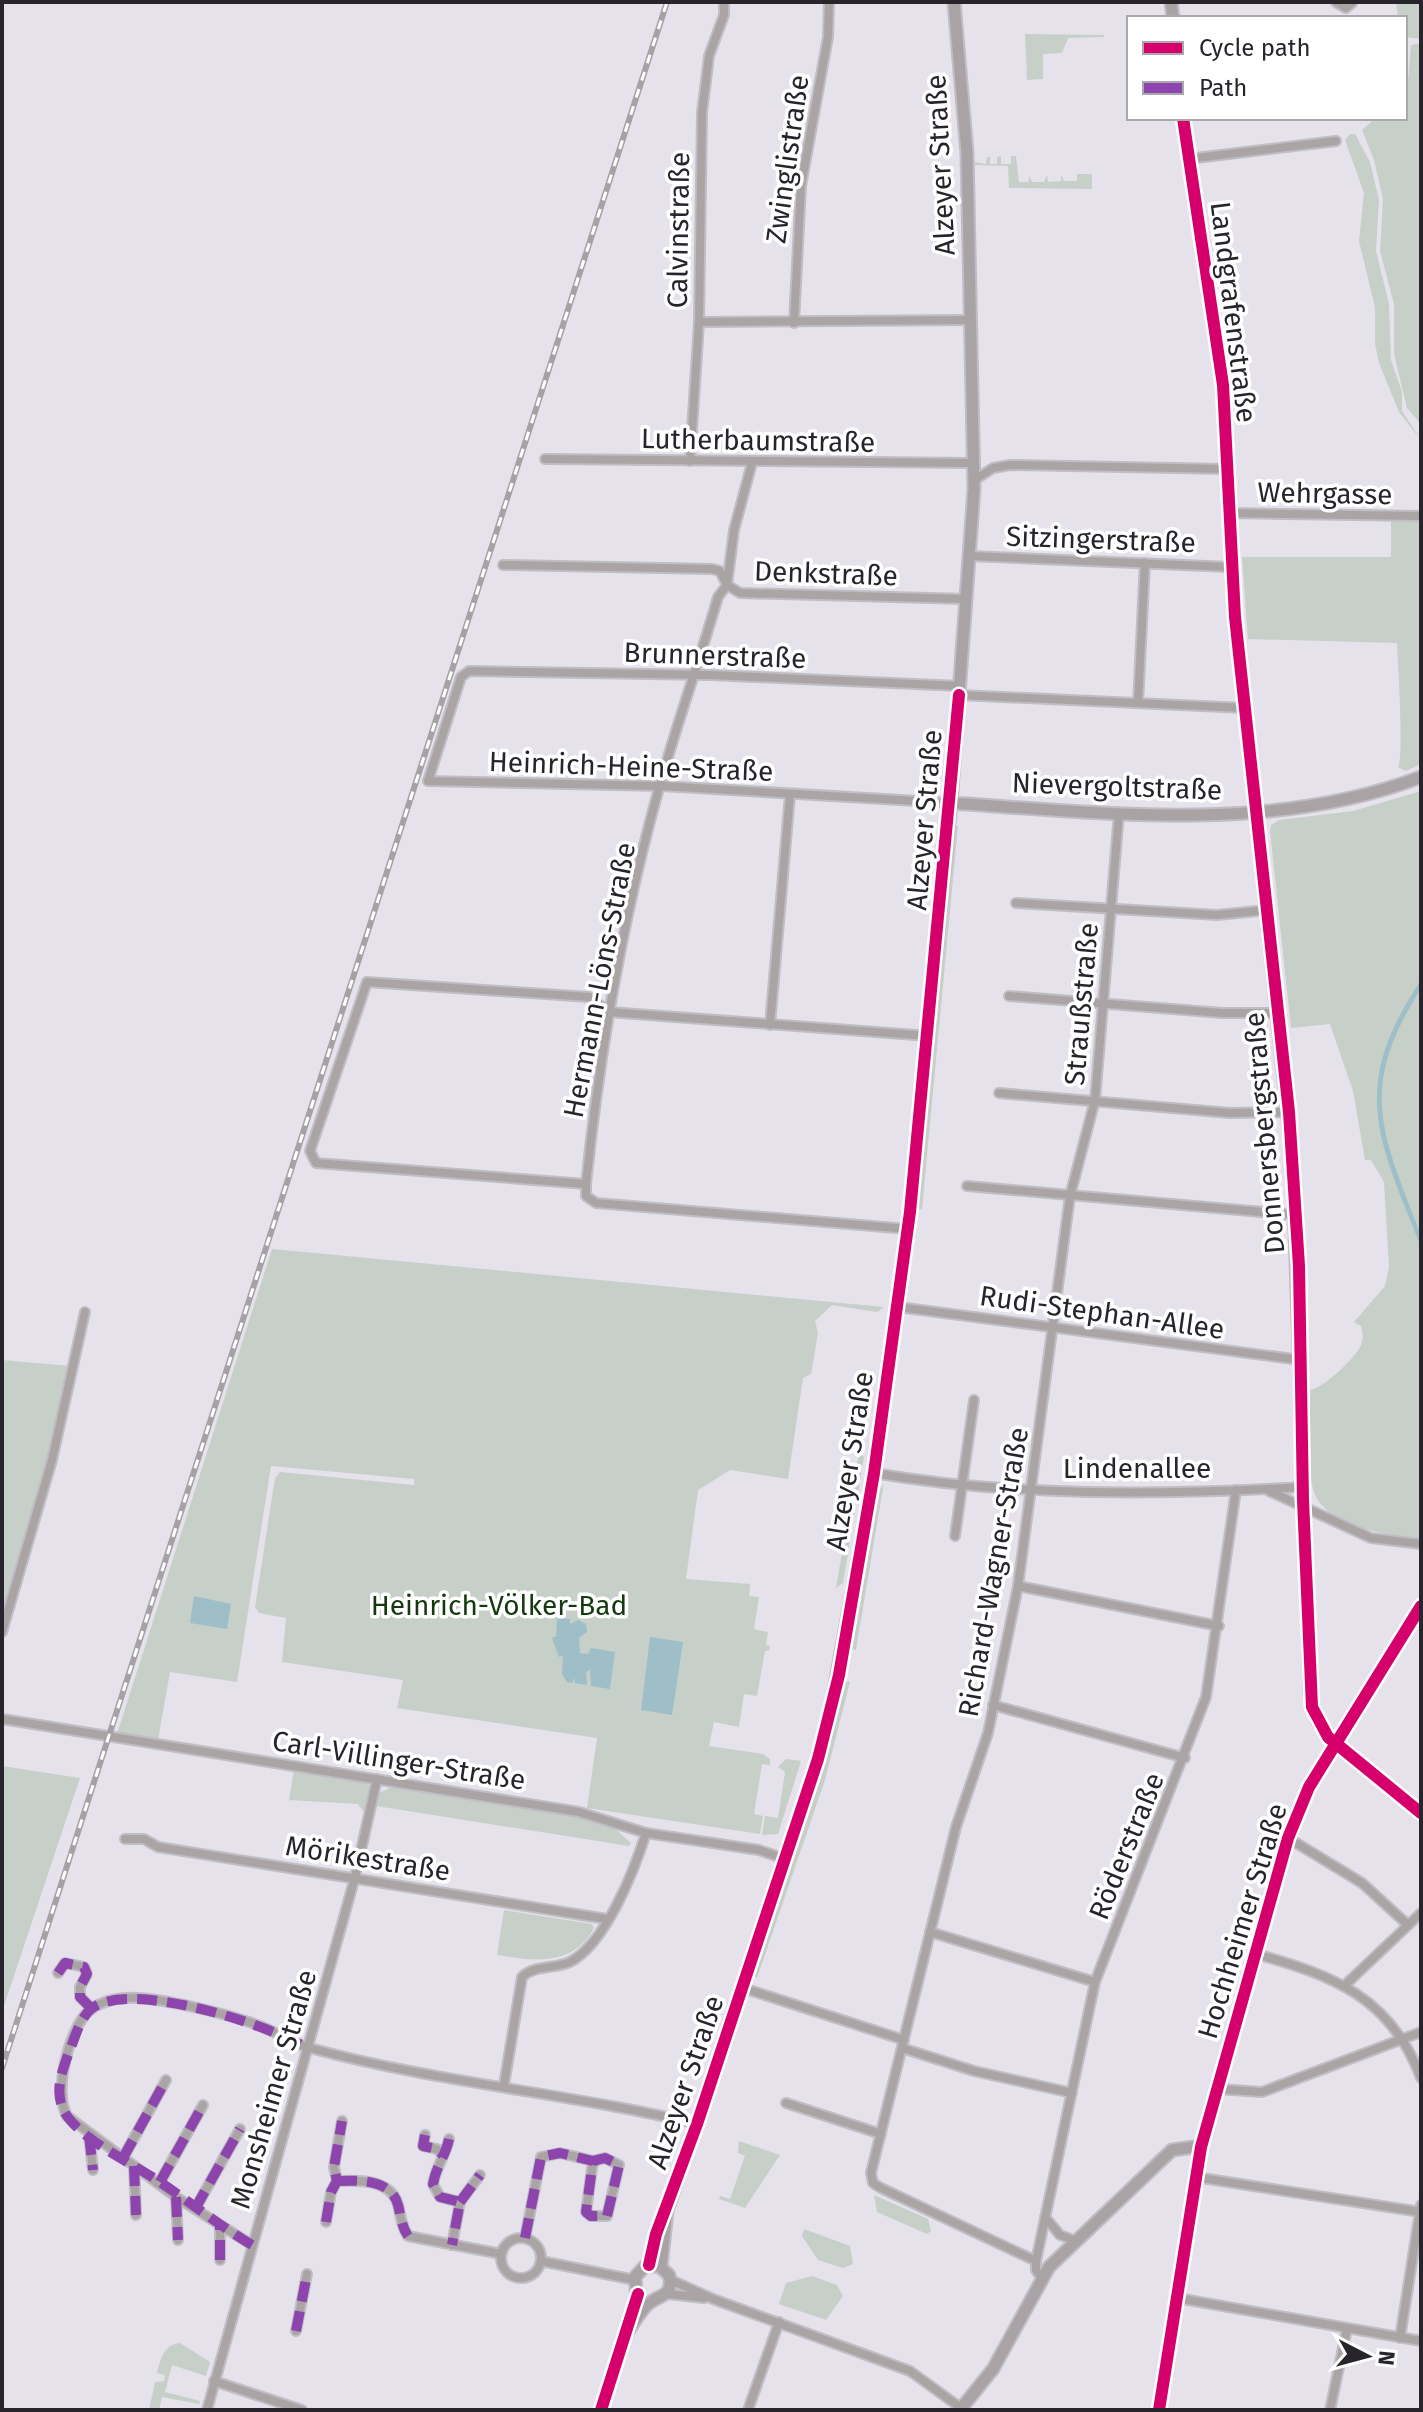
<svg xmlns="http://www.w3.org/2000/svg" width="1423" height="2412" viewBox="0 0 1423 2412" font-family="'Fira Sans',sans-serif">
<rect width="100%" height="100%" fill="#e5e2ec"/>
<g fill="#c7cfc9">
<path d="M1396 2H1421V39L1405 37V18H1398Z"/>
<path d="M1025 34 1104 35V37L1068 38 1062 53 1043 54V79L1027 80Z"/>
<path d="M1421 43V424L1407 408 1394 354V304L1380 251 1383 199 1374 160 1362 130 1376 118H1405L1411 45Z"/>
<path d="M1350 134H1355L1370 162 1379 200 1376 251 1389 304 1391 360 1402 392V411L1421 440 1399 412 1379 363 1375 344V307L1359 241 1364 193 1345 140Z"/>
<path d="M1001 156V164H1011V156H1016L1019 182H1029V175L1032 182H1044L1047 175 1048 182 1061 181V175L1064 181H1077V174H1092V189L1009 188 1008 166 975 165V162L986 164 987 157H990V164H997V157Z"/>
<path d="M1391 520 1421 521V764L1406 771 1398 767C1404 756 1398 664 1397 643L1248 639 1242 557H1391Z"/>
<path d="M1421 791V1538C1389 1536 1323 1527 1313 1489 1306 1463 1311 1418 1310 1390 1324 1388 1357 1356 1361 1345 1364 1338 1363 1333 1361 1326L1354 1322 1385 1286 1389 1267 1384 1182 1371 1160H1365L1353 1091 1330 1024 1291 1028 1270 831 1271 825 1279 820 1353 811Z"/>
<path d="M955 826H958L922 1209H917Z"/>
<path d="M272 1249 884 1307 877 1312 832 1305 815 1321 818 1333 811 1374 803 1378 788 1479 730 1470 698 1490 686 1579 750 1584 749 1596 759 1597 754 1629 768 1632 766 1645 770 1646 769 1651H765L757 1696 744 1694 739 1727 714 1722 709 1746 763 1754 770 1759V1765L762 1764 754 1814 763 1816 760 1834 587 1808 597 1738 397 1708 403 1680 282 1662 286 1618 259 1613 255 1607 275 1478 280 1472 414 1485V1479L271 1466 237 1682 170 1672 158 1740 117 1734Z"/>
<path d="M2 1360 70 1366 56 1433 2 1623Z"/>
<path d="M859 1453 864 1457 843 1583 836 1588Z"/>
<path d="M884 1482 856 1650 852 1649 880 1490Z"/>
<path d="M845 1681 850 1682 825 1780 757 1978 753 1976 821 1778Z"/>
<path d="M786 1759 801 1761 778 1834 762 1835 765 1816 778 1818 785 1772 778 1767Z"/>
<path d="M2 1766 80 1778 2 2012Z"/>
<path d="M294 1770 367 1783 370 1787 364 1812 358 1804 289 1800Z"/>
<path d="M394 1786 587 1817 611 1825 631 1843 629 1846 376 1806 379 1793Z"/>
<path d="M504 1910 592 1924 594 1928C573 1967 534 1961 497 1955Z"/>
<path d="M739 2141 780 2155 745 2208 719 2199 720 2196 730 2199 745 2156 738 2153Z"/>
<path d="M874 2195 928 2219 931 2231 927 2234 877 2212Z"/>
<path d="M804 2229 850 2246 853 2264 843 2268 818 2260 802 2236Z"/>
<path d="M812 2276 837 2285 843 2296 826 2320 779 2304 786 2283Z"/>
<path d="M180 2343 210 2362 206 2376 172 2365 165 2392 200 2401 199 2404 162 2397 159 2410H149L155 2382 164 2381 165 2375 157 2373C161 2359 163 2345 180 2343Z"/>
</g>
<g fill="#9fbfc8">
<path d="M1421 980V989C1357 1088 1382 1134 1421 1235V1247C1377 1137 1349 1087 1421 980Z"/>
<path d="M194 1596 231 1604 227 1629 190 1623Z"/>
<path d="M557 1617 570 1619V1624L578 1620 586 1624 587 1632 579 1638 580 1653 588 1654 591 1648 615 1652 610 1689 591 1686 590 1670 586 1672 587 1685 575 1683 574 1678 572 1683 567 1682 562 1674 563 1656 559 1657 552 1638 556 1636Z"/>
<path d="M650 1637 683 1642 672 1715 641 1710Z"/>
</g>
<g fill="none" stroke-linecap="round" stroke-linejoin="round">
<defs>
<g id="street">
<path d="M1336 2 1346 8 1352 3"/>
<path d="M1188 159 1336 141"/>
<path d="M699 322 969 320"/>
<path d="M794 323 801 186 828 37 829 2"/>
<path d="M545 459 972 463"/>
<path d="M690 461 699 322 702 113 709 56 724 15V2"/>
<path d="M973 481 993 468 1010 465 1227 469"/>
<path d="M1228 513 1421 516"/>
<path d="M969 556 1230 567"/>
<path d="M503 565 712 569 720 571 727 585 740 593 966 599"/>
<path d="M959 695 1245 708"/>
<path d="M1138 703 1145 563"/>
<path d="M951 803 662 786 428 781 461 677 469 671 710 675 960 686"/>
<path d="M1016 903 1217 915 1268 910"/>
<path d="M1009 996 1222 1013H1278"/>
<path d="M770 1025 790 795"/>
<path d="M999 1093 1230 1113 1289 1112"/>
<path d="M586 1184C602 1031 630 877 676 731 690 686 705 642 718 597L727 585 734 530 752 463"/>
<path d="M967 1186 1296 1215"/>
<path d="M908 1229 596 1203 586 1196V1184L316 1163 310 1151 367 982 589 997 609 1012 929 1036"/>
<path d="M898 1307 1301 1360"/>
<path d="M874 1473C1011 1497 1164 1495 1303 1487"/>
<path d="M1269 1491 1371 1538 1421 1544"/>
<path d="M955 1536 974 1400"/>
<path d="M1018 1586 1219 1626"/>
<path d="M2 1632 52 1460 85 1312"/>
<path d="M993 1705 1185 1758"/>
<path d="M2 1719 579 1812 646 1833 759 1850 785 1859"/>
<path d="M1336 1742 1421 1813"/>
<path d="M1288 1838 1362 1883 1408 1925"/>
<path d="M125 1839H144L158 1847 607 1919"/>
<path d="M930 1932 1095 1982"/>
<path d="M1256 1954C1332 1975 1391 1997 1421 2078"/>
<path d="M58 1973 65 1963 84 1967 87 1974 80 1987V1997L91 2008"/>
<path d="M1344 1986 1421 1913"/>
<path d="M743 1988 904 2040"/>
<path d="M902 2048 974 2071 1072 2093"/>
<path d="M504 2085 522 1977C534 1965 555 1969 570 1962 606 1943 634 1871 646 1833"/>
<path d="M1217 2089 1262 2092 1421 2032"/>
<path d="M786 2103 881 2134"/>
<path d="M89 2135 93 2170"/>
<path d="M425 2135 423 2146 437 2149 443 2155"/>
<path d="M449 2139C446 2155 436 2166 433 2184L440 2197 460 2202 452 2245"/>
<path d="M123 2158 166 2080"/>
<path d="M134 2166 136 2215"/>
<path d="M1195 2177 1421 2212"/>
<path d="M337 2181C359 2180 391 2179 398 2205 401 2216 401 2226 408 2236L501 2254"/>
<path d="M160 2182 203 2105"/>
<path d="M176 2197 178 2240"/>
<path d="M460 2202 480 2175"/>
<path d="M195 2209 240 2129"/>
<path d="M1045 2217 1060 2235 1076 2241"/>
<path d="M326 2222 331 2192 337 2181 334 2167 342 2121"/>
<path d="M525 2238 541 2157 560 2153 593 2161 586 2212 591 2216H607L619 2165 605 2158 593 2161"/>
<circle cx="521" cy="2258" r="20"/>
<path d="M252 2245 176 2197 67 2116C53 2092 69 2027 90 2010 100 2002 112 1999 124 1998 153 1995 232 2015 260 2026 276 2032 293 2044 310 2048 437 2083 569 2093 697 2124"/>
<path d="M220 2260V2226"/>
<path d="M541 2261 635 2280"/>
<path d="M1036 2261 881 2188 873 2183 871 2173 956 1827 988 1733 1018 1586 1070 1196 1095 1100 1119 813"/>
<path d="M1041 2277 1036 2270V2261L1095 1982 1206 1697 1236 1490"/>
<path d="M671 2280 713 2299 910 2371 961 2408"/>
<path d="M668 2294 704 2298"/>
<path d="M1177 2298 1421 2341"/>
<path d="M296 2331 307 2274"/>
<path d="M1400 2338 1421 2205"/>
<path d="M214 2381 302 2410"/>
<path d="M207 2410 355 1877 377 1779"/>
<path d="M748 2410 779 2322"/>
<path d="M1330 2410 1347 2329"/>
</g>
<g id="secondary">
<path d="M1171 2 1173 18"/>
<path d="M1183 118 1223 385 1235 617 1293 1166 1310 1694 1318 1722 1336 1742"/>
<path d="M951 803C1107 813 1271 834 1421 777"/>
<path d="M649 2265 659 2227"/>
<path d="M661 2267 667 2211 826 1734 874 1473 908 1229 951 803 974 489 967 153 954 2"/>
<path d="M601 2410 637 2299 635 2277 645 2266H659L669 2275C675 2298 657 2294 646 2306 637 2316 631 2327 624 2338"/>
<path d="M960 2410 993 2369 1049 2267 1172 2150 1201 2146"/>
<path d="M1159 2410 1201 2147 1288 1838 1309 1787 1421 1606"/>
</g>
</defs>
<use href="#street" stroke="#c0bdc5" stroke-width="12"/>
<use href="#secondary" stroke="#c0bdc5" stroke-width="15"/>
<use href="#street" stroke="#aaa4a5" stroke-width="8"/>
<use href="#secondary" stroke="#aaa3a6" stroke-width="11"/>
<defs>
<path id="rail" d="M2 2068 667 2"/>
</defs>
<use href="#rail" stroke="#a5a1a5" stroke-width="6"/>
<use href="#rail" stroke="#fff" stroke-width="3" stroke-dasharray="9" stroke-linecap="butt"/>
<g stroke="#8e44ad" stroke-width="10" stroke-dasharray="20 10" stroke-linecap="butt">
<path d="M58 1973 65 1963 84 1967 87 1974 80 1987V1997L91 2008"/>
<path d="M89 2135 93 2170"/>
<path d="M425 2135 423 2146 437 2149 443 2155"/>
<path d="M449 2139C446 2155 436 2166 433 2184L440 2197 460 2202 452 2245"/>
<path d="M123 2158 166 2080"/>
<path d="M134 2166 136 2215"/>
<path d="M337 2181C359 2180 391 2179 398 2205 401 2216 401 2226 408 2236"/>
<path d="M160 2182 203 2105"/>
<path d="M176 2197 178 2240"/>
<path d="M460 2202 480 2175"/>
<path d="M195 2209 240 2129"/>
<path d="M326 2222 331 2192 337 2181 334 2167 342 2121"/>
<path d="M525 2238 541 2157 560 2153 593 2161 586 2212 591 2216H607L619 2165 605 2158 593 2161"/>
<path d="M252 2245C218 2225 189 2201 157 2180 131 2163 78 2138 64 2111 54 2091 62 2072 69 2052 75 2039 79 2019 91 2009 128 1979 267 2024 305 2047"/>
<path d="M220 2260V2226"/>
<path d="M296 2331 307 2274"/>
</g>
<defs>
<g id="cycleway">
<path d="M1183 118 1223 385 1235 617 1289 1112 1299 1266 1303 1500 1312 1707 1328 1737 1421 1813"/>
<path d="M649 2265 656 2234 697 2124 818 1759 839 1675 874 1473 910 1212 959 695"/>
<path d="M601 2410 638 2294"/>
<path d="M1159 2410 1201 2147 1288 1838 1309 1787 1421 1606"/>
</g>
</defs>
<use href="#cycleway" stroke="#fff" stroke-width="17"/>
<use href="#cycleway" stroke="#d6006c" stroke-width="12"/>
</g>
<g text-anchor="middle" stroke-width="7" stroke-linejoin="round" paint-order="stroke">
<g font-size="28" fill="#27252b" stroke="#fff">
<text transform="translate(787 159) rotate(-82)" y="10">Zwinglistraße</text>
<text transform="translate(940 165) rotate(-93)" y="10">Alzeyer Straße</text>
<text transform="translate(678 230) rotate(-89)" y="10">Calvinstraße</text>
<text transform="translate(1234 312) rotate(83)" y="10">Landgrafenstraße</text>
<text transform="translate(758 440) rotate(1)" y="10">Lutherbaumstraße</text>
<text transform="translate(1325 493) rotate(1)" y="10">Wehrgasse</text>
<text transform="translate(1101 539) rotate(2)" y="10">Sitzingerstraße</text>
<text transform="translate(826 573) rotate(2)" y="10">Denkstraße</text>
<text transform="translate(715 655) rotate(2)" y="10">Brunnerstraße</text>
<text transform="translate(631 766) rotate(2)" y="10">Heinrich-Heine-Straße</text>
<text transform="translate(1117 786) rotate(2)" y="10">Nievergoltstraße</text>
<text transform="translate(924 820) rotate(-85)" y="10">Alzeyer Straße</text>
<text transform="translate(599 980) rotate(-79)" y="10">Hermann-Löns-Straße</text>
<text transform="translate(1081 1004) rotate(-85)" y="10">Straußstraße</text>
<text transform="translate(1264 1133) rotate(-95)" y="10">Donnersbergstraße</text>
<text transform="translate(1102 1312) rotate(8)" y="10">Rudi-Stephan-Allee</text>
<text transform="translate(849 1461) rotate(-81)" y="10">Alzeyer Straße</text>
<text x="1137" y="1478">Lindenallee</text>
<text transform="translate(993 1572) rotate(-80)" y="10">Richard-Wagner-Straße</text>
<text transform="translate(399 1760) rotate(9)" y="10">Carl-Villinger-Straße</text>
<text transform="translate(1126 1846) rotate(-68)" y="10">Röderstraße</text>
<text transform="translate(368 1858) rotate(9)" y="10">Mörikestraße</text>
<text transform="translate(1242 1921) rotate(-73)" y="10">Hochheimer Straße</text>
<text transform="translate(685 2082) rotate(-71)" y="10">Alzeyer Straße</text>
<text transform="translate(273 2089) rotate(-74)" y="10">Monsheimer Straße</text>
</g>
<g font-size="28" fill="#14390e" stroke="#fff">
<text x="499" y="1615">Heinrich-Völker-Bad</text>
</g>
</g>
<rect width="1423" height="2412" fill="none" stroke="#27252b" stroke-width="8"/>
<rect x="1127" y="16" width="280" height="104" fill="#ffffff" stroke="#a9a8aa" stroke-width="2"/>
<rect x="1143" y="42" width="40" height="12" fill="#d6006c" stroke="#a9a8aa" stroke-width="2"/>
<text x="1199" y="56" font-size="24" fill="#27252b">Cycle path</text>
<rect x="1143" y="82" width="40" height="12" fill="#8e44ad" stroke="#a9a8aa" stroke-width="2"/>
<text x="1199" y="96" font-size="24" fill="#27252b">Path</text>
<g transform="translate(1367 2356) rotate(96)" stroke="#ffffff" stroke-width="6" paint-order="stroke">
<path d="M0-6L14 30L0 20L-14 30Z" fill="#27252b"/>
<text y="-12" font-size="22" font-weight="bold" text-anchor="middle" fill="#27252b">N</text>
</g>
</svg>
